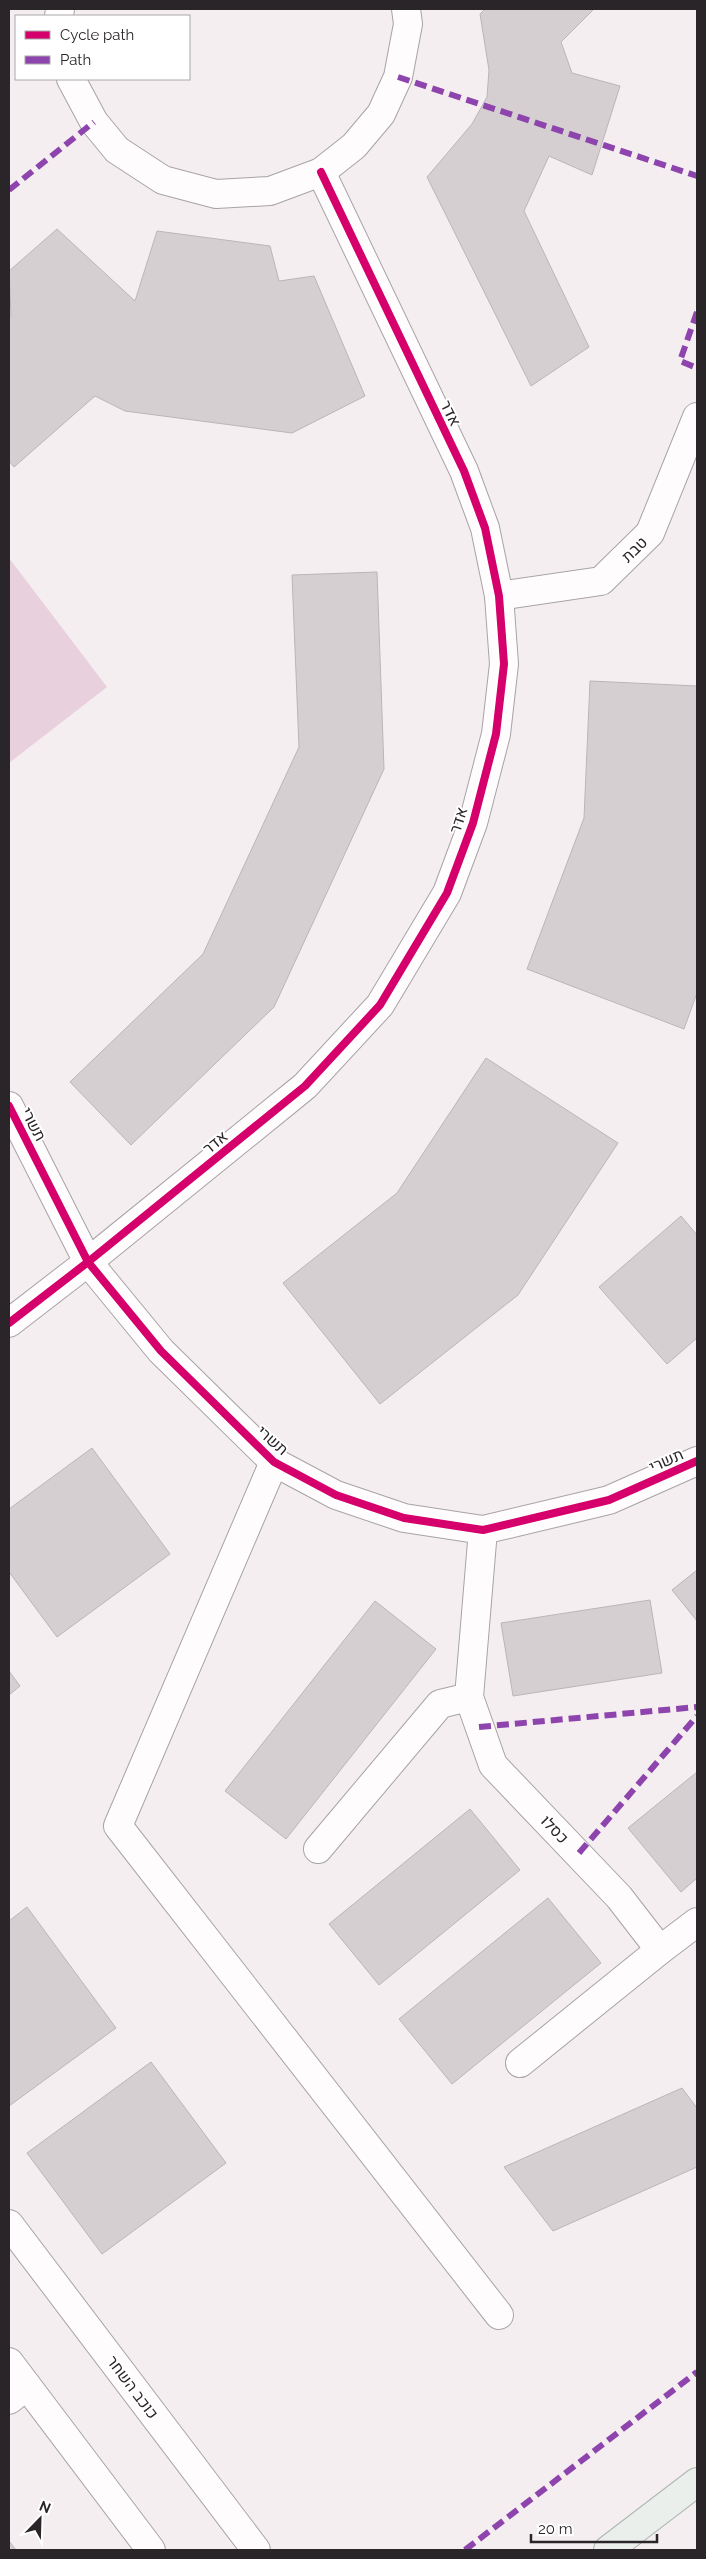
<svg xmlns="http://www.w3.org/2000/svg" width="706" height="2559" viewBox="0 0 706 2559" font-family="Raleway,Heebo,sans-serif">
<rect width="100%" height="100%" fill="#f5eef1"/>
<path fill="#e8d1dc" d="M9 558 107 687 9 763Z"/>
<g fill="#d5cfd2" stroke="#bbb5b8">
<path d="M485 9H594L561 42 572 73 620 86 592 175 549 156 524 211 589 347 531 386 427 177 472 124 487 97 489 70 480 14Z"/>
<path d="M57 229 135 301 157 231 270 246 279 281 314 276 365 396 292 433 125 411 95 396 14 467 9 461V317L11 316 9 271Z"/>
<path d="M377 572 384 769 274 1007 131 1145 70 1082 203 954 299 747 292 575Z"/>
<path d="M590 681 697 686V993L684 1029 527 969 584 818Z"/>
<path d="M486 1058 618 1143 518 1295 380 1404 283 1283 397 1193Z"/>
<path d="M681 1216 697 1235V1338L667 1364 599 1287Z"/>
<path d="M92 1448 170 1554 57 1637 9 1572V1509Z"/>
<path d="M697 1570V1621L672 1590Z"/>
<path d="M650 1600 662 1673 513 1696 501 1623Z"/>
<path d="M375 1601 436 1649 286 1839 225 1791Z"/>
<path d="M9 1671 20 1686 9 1695Z"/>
<path d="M697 1772V1878L681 1892 628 1828Z"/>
<path d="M470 1809 520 1870 379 1985 329 1924Z"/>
<path d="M548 1898 601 1963 452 2084 399 2019Z"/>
<path d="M27 1907 116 2028 9 2106V1921Z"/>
<path d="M151 2062 226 2163 102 2254 27 2153Z"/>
<path d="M682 2088 697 2108V2167L553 2231 504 2167Z"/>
<path d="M9 2541 16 2550H9Z"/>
</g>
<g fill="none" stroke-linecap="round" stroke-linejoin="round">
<defs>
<g id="minor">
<path d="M59 16 60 9"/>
<path d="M71 79 94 122 117 150 163 180 216 194 270 191 321 172 354 146 381 114 398 77 408 24 406 9"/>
<path d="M499 596 601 581 650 533 697 417"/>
<path d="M9 1106 88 1262 161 1351 274 1462 336 1495 404 1518 483 1530 609 1500 697 1461"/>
<path d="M9 1323 88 1262 305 1086 380 1005 447 893 473 823 496 734 504 664 499 596 485 528 464 471 321 172"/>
<path d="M274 1462 118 1826 499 2315"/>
<path d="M483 1530 469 1697 493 1765 619 1897 660 1950 697 1922"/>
<path d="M318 1849 440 1704 469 1697"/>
<path d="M520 2063 660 1950"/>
<path d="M9 2224 256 2550"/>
<path d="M9 2362 151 2550"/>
<path d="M9 2400 27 2386"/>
</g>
<path id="major" d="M608 2550 697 2482"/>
</defs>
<use href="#minor" stroke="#a8a3a5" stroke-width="30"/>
<use href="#major" stroke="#afb5b1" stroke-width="30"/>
<use href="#minor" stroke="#fefcfd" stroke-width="28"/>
<use href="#major" stroke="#eaefec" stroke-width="28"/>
<g stroke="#8e44ad" stroke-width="6" stroke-dasharray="12 6" stroke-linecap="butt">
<path d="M398 77 697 176"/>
<path d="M9 190 94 122"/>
<path d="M697 312 680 361 697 368"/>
<path d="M479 1727 697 1707"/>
<path d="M579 1853 697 1716"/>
<path d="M465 2550 697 2372"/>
</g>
<defs>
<g id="cycleway">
<path d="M9 1106 88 1262 161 1351 274 1462 336 1495 404 1518 483 1530 609 1500 697 1461"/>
<path d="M9 1323 88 1262 305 1086 380 1005 447 893 473 823 496 734 504 664 499 596 485 528 464 471 321 172"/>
</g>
</defs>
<use href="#cycleway" stroke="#fff" stroke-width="11"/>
<use href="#cycleway" stroke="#d6006c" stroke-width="8"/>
</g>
<g text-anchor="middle" stroke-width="4" stroke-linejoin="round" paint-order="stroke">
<g font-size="16" fill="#2a2528" stroke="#fff">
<text transform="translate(451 413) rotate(64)" y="6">אדר</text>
<text transform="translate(634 549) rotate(-44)" y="6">טבת</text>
<text transform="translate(458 820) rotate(-72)" y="6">אדר</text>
<text transform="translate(34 1124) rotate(62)" y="6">תשרי</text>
<text transform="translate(215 1142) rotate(-39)" y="6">אדר</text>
<text transform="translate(273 1440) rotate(41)" y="6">תשרי</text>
<text transform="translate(666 1460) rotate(-24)" y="6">תשרי</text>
<text transform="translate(555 1829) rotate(46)" y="6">כסלו</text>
<text transform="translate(133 2387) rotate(53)" y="6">כוכב השחר</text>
</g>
</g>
<rect width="706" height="2559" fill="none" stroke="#2a2528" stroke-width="20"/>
<rect x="15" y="15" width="175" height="65" fill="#ffffff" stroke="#aaa8a9"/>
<rect x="25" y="31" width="25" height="8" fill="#d6006c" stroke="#aaa8a9"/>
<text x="60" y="40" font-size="15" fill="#2a2528">Cycle path</text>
<rect x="25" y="56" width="25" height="8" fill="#8e44ad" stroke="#aaa8a9"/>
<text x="60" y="65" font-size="15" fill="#2a2528">Path</text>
<g transform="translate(40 2519) rotate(23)" stroke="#ffffff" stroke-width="4" paint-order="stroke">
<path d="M0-4L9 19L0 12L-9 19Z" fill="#2a2528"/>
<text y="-8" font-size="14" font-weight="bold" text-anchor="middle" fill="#2a2528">N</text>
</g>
<path d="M531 2534v8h126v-8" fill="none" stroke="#2a2528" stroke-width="2.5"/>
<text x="538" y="2534" font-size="15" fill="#2a2528" stroke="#ffffff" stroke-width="4" paint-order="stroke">20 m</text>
</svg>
